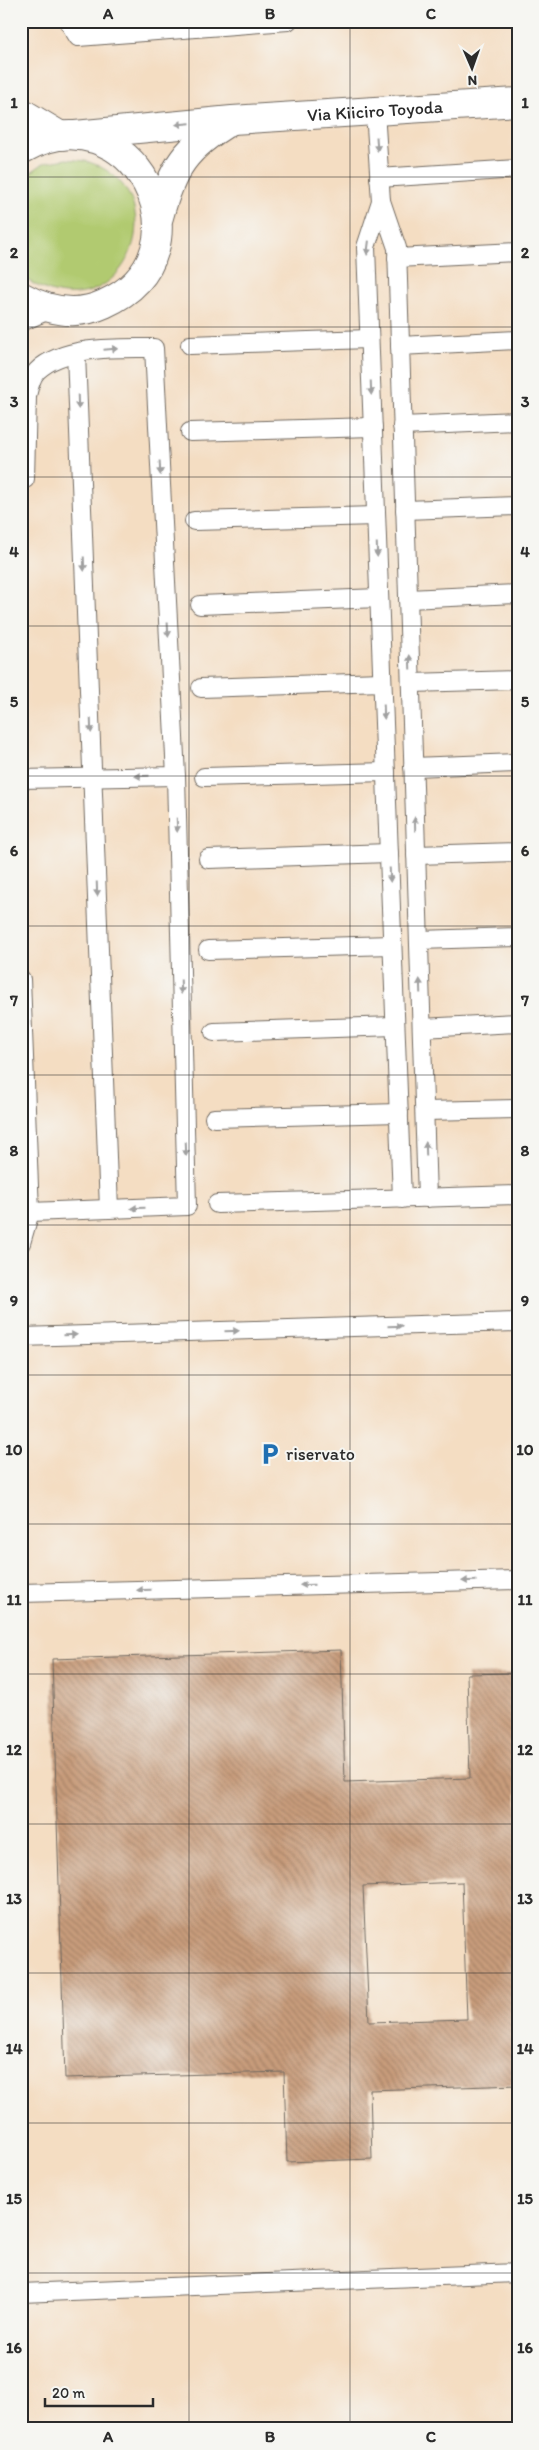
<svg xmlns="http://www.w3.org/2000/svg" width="539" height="2450" viewBox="0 0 539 2450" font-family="Itim,sans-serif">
<defs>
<pattern id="building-back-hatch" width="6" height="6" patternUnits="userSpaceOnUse" patternTransform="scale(1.25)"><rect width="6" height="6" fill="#c89c7b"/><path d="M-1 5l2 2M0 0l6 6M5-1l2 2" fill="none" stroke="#a37f65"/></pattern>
</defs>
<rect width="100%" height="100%" fill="#f6f6f2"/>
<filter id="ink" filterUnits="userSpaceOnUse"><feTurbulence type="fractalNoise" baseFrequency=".02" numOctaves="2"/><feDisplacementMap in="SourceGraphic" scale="10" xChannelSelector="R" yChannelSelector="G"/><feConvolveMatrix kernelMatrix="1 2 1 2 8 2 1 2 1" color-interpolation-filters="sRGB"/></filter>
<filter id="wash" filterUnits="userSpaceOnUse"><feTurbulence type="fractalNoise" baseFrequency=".0096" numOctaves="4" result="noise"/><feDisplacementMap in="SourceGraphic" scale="20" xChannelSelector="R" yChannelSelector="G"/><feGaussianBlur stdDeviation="1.12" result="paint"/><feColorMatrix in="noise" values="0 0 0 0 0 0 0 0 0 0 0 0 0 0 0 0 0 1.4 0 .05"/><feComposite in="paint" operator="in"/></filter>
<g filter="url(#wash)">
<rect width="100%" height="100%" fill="#f4ddc2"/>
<path fill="#b1ca6f" stroke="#6e7a4d" d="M66 159C73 160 82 160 89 162 185 195 119 346 21 276V179L44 163Z"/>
<g id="blocks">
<path fill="url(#building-back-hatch)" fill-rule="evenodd" d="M341 1650 345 1782 470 1778 467 1674 513 1673 518 1834V2085L370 2090 372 2159 287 2162 284 2072 65 2078 52 1659ZM462 1882 467 2019 369 2022 363 1886Z"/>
</g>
</g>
<g filter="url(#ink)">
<use href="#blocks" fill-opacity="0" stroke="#716960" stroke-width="1"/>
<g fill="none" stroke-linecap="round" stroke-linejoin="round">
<defs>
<g id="service">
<path d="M68 21 78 37 288 21"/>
<path d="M375 111 381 201 397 248 427 1198"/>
<path d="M379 178 518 169"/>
<path d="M381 201 366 247 402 1199"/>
<path d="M397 258 518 252"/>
<path d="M21 322 51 309"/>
<path d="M190 345 369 339"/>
<path d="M400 346 518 340"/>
<path d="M76 353 109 1209"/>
<path d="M402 426 518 421"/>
<path d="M190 432 373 427"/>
<path d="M21 479H25L27 396C29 387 31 377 37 371 63 345 121 348 154 348L176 776 21 779"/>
<path d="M405 510 518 506"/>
<path d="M194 521 376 516"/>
<path d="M408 599 518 594"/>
<path d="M200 605 379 598"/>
<path d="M411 683 518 680"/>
<path d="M201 688 382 682"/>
<path d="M413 767 518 763"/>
<path d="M204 777 386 772"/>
<path d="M416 855 518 852"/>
<path d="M208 859 389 853"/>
<path d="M419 940 518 937"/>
<path d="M208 950 392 945"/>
<path d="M21 979 30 1212 187 1206 176 776"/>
<path d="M422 1028 518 1023"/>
<path d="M214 1032 395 1026"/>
<path d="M425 1111 518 1109"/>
<path d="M214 1118 399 1113"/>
<path d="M217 1204 518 1195"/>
<path d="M21 1243 30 1212"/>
<path d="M21 1337 518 1322"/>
<path d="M21 1593 518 1580"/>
<path d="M21 2293 518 2273"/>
</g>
<g id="minor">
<path d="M21 112 61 136"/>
<path id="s1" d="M75 135 232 120 518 102"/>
<path d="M21 150C130 85 219 253 104 304 76 317 48 311 21 296"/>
<path d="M159 217C172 168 186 147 230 121"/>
</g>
</defs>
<use href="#service" stroke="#716960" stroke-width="20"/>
<use href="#minor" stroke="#716960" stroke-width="30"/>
<use href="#service" stroke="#fff" stroke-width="18"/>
<use href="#minor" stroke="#fff" stroke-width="28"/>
</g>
<defs><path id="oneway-solid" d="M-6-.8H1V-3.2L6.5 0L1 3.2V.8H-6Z" transform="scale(1.25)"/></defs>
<g fill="#a0a0a0">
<use href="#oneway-solid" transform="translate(183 124) rotate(175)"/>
<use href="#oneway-solid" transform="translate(377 144) rotate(86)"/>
<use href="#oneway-solid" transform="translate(368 248) rotate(97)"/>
<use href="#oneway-solid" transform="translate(111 349) rotate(-5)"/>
<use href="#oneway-solid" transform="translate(371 388) rotate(88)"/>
<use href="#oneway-solid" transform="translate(78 402) rotate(88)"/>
<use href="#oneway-solid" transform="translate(160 468) rotate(87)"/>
<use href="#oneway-solid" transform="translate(377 550) rotate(88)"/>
<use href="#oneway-solid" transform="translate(84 564) rotate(88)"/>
<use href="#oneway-solid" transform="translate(168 630) rotate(87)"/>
<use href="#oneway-solid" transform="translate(410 662) rotate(-92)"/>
<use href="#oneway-solid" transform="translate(384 712) rotate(88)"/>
<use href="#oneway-solid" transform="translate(91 726) rotate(88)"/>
<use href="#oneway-solid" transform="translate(142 776) rotate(179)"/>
<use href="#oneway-solid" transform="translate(415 824) rotate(-92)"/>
<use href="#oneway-solid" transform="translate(177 825) rotate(88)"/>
<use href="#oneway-solid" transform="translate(390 875) rotate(88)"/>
<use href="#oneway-solid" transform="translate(97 889) rotate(88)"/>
<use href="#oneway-solid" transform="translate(420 986) rotate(-92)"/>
<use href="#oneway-solid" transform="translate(181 987) rotate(88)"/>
<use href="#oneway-solid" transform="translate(186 1149) rotate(88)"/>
<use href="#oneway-solid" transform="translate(426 1149) rotate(-92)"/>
<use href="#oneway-solid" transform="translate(138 1208) rotate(178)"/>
<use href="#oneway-solid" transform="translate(395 1326) rotate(-2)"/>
<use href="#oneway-solid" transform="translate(232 1331) rotate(-2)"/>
<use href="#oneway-solid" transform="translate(70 1335) rotate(-2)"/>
<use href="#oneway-solid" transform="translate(469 1581) rotate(178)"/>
<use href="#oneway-solid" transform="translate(307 1585) rotate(178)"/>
<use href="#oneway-solid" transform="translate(144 1590) rotate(178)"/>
</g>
</g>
<path fill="none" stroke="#2b2b2b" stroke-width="1" stroke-opacity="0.55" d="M189 21V2429M350 21V2429M21 177H518M21 327H518M21 477H518M21 626H518M21 776H518M21 926H518M21 1075H518M21 1225H518M21 1375H518M21 1524H518M21 1674H518M21 1824H518M21 1973H518M21 2123H518M21 2273H518"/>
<defs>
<symbol id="parking-bare" viewBox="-9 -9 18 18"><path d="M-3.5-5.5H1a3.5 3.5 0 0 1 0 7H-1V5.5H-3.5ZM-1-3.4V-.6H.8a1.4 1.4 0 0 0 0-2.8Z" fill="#1f6fb2" stroke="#f6f6f2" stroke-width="2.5" paint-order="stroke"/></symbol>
</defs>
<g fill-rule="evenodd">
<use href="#parking-bare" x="254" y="1438" width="32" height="32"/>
</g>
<g text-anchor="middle" stroke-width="4" stroke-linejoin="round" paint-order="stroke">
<g font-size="18" fill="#2b2b2b" stroke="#f6f6f2">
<text dy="6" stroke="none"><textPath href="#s1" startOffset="301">Via Kiiciro Toyoda</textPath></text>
</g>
<g font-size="18" fill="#2b2b2b" stroke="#f6f6f2" text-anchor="start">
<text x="286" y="1460">riservato</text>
</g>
</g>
<rect width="539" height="2450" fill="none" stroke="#f6f6f2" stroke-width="55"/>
<g transform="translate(472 68) rotate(178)" stroke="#f6f6f2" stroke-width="4" paint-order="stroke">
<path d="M0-4L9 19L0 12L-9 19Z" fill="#2b2b2b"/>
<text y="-8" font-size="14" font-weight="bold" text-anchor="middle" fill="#2b2b2b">N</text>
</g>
<path d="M45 2398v8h108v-8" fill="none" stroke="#2b2b2b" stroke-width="2.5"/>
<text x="52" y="2398" font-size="15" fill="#2b2b2b" stroke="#f6f6f2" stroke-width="4" paint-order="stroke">20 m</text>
<rect x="28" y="28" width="484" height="2394" fill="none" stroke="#2b2b2b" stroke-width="2"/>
<g font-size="16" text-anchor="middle" font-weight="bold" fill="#2b2b2b">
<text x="108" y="19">A</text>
<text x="270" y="19">B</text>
<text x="431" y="19">C</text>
<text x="14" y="108">1</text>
<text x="525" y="108">1</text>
<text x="14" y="258">2</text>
<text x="525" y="258">2</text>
<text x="14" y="407">3</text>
<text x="525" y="407">3</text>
<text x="14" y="557">4</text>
<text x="525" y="557">4</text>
<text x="14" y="707">5</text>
<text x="525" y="707">5</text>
<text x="14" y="856">6</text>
<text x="525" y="856">6</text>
<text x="14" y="1006">7</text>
<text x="525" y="1006">7</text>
<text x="14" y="1156">8</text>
<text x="525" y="1156">8</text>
<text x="14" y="1306">9</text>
<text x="525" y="1306">9</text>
<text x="14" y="1455">10</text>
<text x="525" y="1455">10</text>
<text x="14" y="1605">11</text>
<text x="525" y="1605">11</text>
<text x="14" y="1755">12</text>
<text x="525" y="1755">12</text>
<text x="14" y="1904">13</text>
<text x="525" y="1904">13</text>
<text x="14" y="2054">14</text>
<text x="525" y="2054">14</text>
<text x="14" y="2204">15</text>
<text x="525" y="2204">15</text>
<text x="14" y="2353">16</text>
<text x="525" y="2353">16</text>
<text x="108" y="2442">A</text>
<text x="270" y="2442">B</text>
<text x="431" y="2442">C</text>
</g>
</svg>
